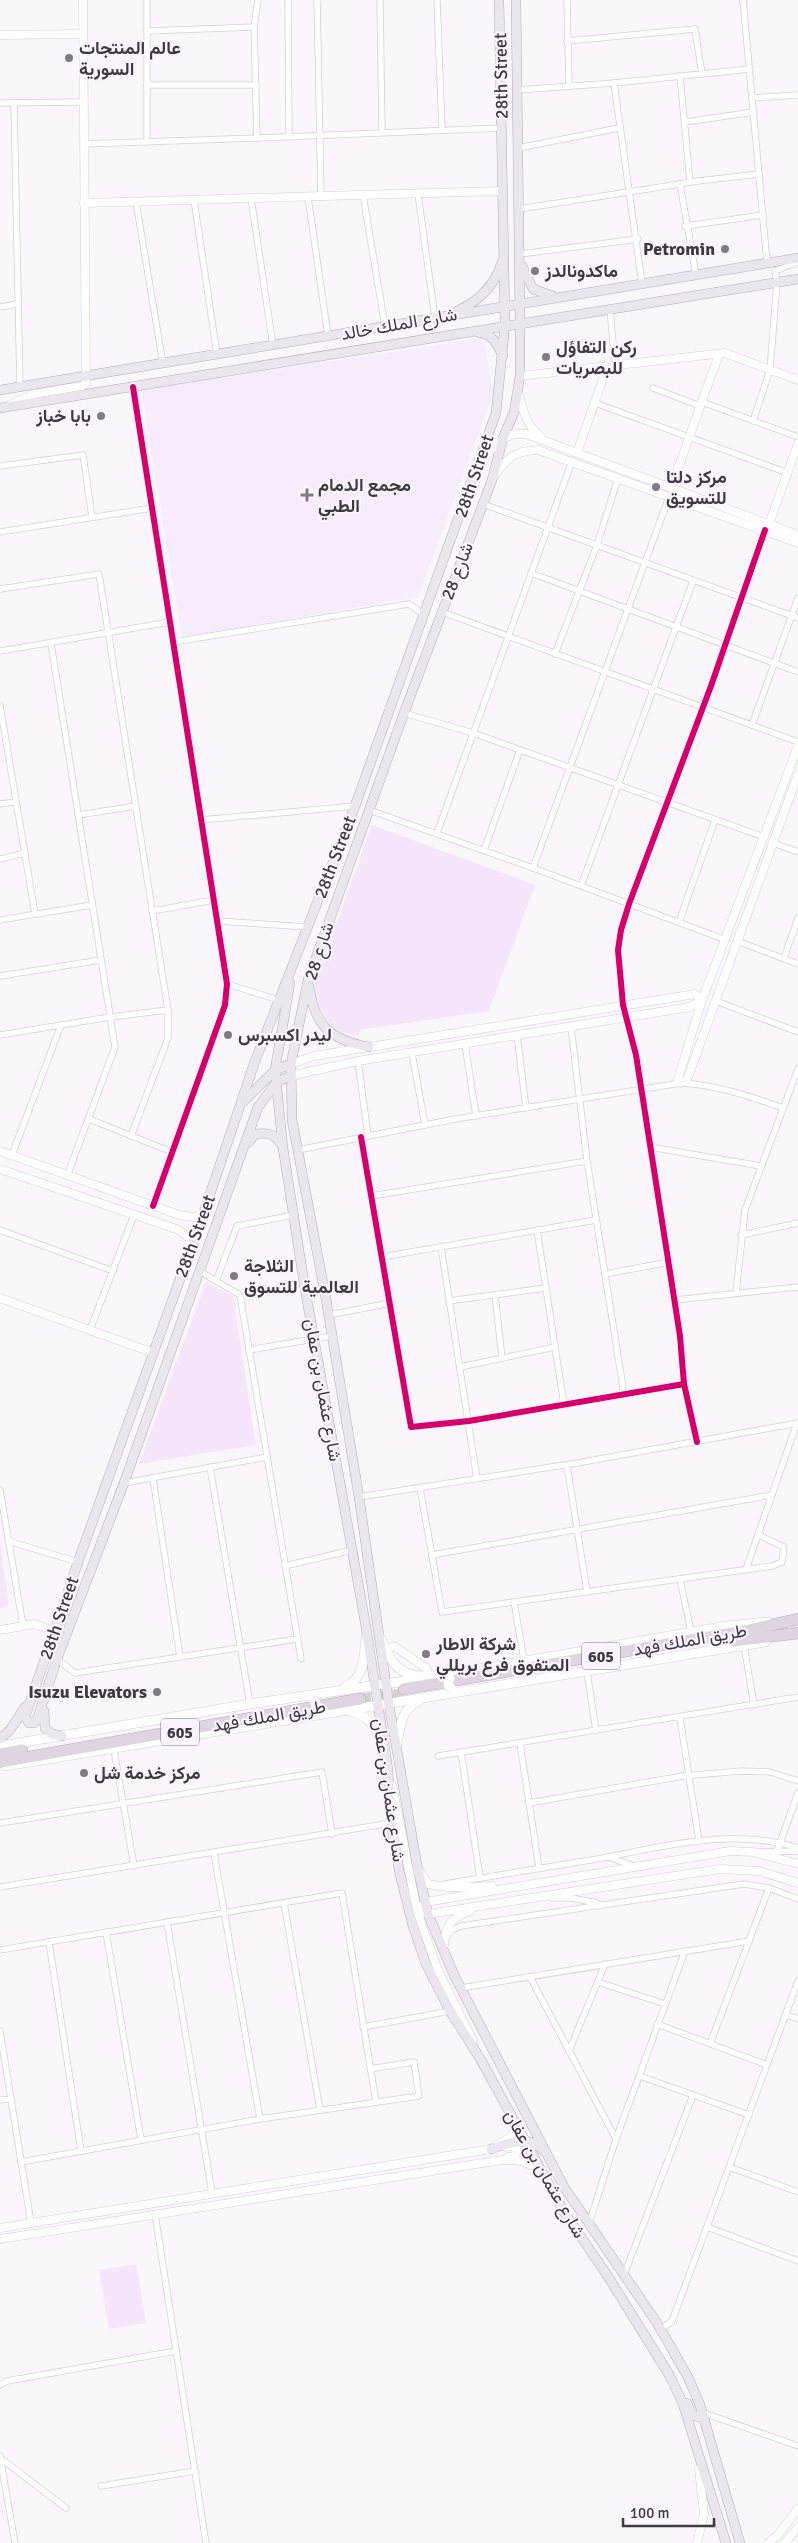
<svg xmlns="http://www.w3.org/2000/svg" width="798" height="2543" viewBox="0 0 798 2543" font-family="Signika,Vazirmatn,sans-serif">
<rect width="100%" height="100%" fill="#faf6fc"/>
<path fill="#f6ecfb" d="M484 338 493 394 418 597 182 637 141 390Z"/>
<g fill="#f5e6fb">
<path d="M372 825 535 885 489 1011 360 1030 359 1035C329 1035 320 1013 313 988Z"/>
<path d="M206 1282 233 1296 256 1445 139 1464Z"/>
<path d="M0 1542 9 1607 0 1608Z"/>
<path d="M136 2264 146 2323 109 2329 99 2270Z"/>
</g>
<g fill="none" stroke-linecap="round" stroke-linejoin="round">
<path stroke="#d5d0d6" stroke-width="11" stroke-dasharray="11 5.5" stroke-linecap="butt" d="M360 1699 405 1694"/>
<defs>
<g id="minor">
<path d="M147 0V142"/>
<path d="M288 0 289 136"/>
<path d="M317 0 321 196"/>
<path d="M380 0 382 131"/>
<path d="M437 0 442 130"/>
<path d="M567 0 569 86"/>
<path d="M743 0 767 263"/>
<path d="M147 31 254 27"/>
<path d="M567 41 695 29 702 74"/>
<path d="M680 76 690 182 680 184 696 275"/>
<path d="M614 83 642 284"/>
<path d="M147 85H256"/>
<path d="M517 90 614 83 750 69"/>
<path d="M752 98 798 95"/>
<path d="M0 103 83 102"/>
<path d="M14 103 20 387"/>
<path d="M685 122 754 112"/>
<path d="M257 138 502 128"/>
<path d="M84 144 257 138 254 27 258 0"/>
<path d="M518 148 619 128"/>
<path d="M690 182 759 174"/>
<path d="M418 194 435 318"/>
<path d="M363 195 385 326"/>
<path d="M308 197 328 336"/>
<path d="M251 198 273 346"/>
<path d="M194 200 217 355"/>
<path d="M136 202 163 364"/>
<path d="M519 209 680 184"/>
<path d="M685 226 763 215"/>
<path d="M520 254 638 239"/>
<path d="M0 307 17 304"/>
<path d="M610 309 615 366"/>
<path d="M133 387 227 984 225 1005 153 1206"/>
<path d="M653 388 700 406"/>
<path d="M702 402 798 437"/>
<path d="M595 403 788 473"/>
<path d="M753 421 770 370 777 282 775 271 798 262"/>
<path d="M0 466 83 455 92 517"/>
<path d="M483 504 798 618"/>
<path d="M0 532 152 508"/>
<path d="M531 573 798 672"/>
<path d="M0 589 99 574 168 1010V1038L131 1136"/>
<path d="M442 612 798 742"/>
<path d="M173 642 409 604 424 615"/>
<path d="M51 643 115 1047 67 1176"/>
<path d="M0 651 170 622"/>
<path d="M555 654 597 545 618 478"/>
<path d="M0 705 35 914"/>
<path d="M404 713 473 733 764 837"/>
<path d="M752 725 798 598"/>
<path d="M0 804 16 802"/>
<path d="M369 810 533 868 726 940"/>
<path d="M78 815 136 806"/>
<path d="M201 820 355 806"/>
<path d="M437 833 572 461"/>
<path d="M773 843 798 852"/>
<path d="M484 850 520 750"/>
<path d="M0 859 25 853"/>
<path d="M533 868 669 497"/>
<path d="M581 886 693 581"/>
<path d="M152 911 214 900"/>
<path d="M0 920 92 905"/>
<path d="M217 921 308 927"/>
<path d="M679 922 715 820"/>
<path d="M737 941 798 964"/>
<path d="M784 958 798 918"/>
<path d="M0 976 101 960"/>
<path d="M227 984 279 1000"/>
<path d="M716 1001 798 1032"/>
<path d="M571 1027 587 1161 624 1394"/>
<path d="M0 1035 110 1017 168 1010"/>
<path d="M517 1035 526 1108"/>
<path d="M465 1044 476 1116"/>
<path d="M412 1053 425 1125"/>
<path d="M358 1061 368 1136"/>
<path d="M89 1119 172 1152"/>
<path d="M361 1137 411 1427 469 1421 684 1384"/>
<path d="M650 1147 761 1166"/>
<path d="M298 1150 455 1119 681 1083C717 1085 749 1096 783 1108"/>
<path d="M12 1155 61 1025"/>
<path d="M371 1196 587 1161"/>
<path d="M0 1230 113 1271"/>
<path d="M537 1230 564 1405"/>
<path d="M741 1235 798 1223"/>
<path d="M441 1247 477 1479"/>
<path d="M382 1257 596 1220"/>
<path d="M199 1271 240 1295 301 1659"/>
<path d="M605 1274 669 1262"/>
<path d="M216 1281 237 1226 294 1215"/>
<path d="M736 1293 745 1210 798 1069"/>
<path d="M495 1295 502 1358"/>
<path d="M675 1300 798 1287"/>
<path d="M449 1301 546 1288"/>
<path d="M329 1315 390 1303"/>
<path d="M90 1330 134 1215"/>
<path d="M249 1350 332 1336"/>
<path d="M460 1367 555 1347"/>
<path d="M697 1442 684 1384 680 1336 636 1055 623 1005 618 950 621 930 629 904 711 686 765 530"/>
<path d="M567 1465 587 1592"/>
<path d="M210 1467 250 1704"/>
<path d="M153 1478 180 1657"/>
<path d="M124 1483 267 1457"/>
<path d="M420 1488 442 1612 772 1566 782 1562 784 1547 758 1535"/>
<path d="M0 1490 23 1626"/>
<path d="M359 1497 577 1463 798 1423"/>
<path d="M8 1541 78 1562"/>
<path d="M432 1555 772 1495"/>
<path d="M285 1566 352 1550"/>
<path d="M746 1569 797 1423"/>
<path d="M680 1579 691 1632"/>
<path d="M514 1602 524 1660"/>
<path d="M744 1646 754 1705"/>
<path d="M57 1659 75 1673 297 1639"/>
<path d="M587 1672 596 1731"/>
<path d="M680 1718 699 1841"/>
<path d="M520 1743 539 1868"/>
<path d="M114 1750 134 1866"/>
<path d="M461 1752 480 1878"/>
<path d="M438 1756 798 1697"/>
<path d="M529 1803 683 1776 740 1771 770 1772 798 1781"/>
<path d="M0 1823 322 1772 332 1834"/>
<path d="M777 1851 798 1793"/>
<path d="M760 1852 798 1851"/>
<path d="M214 1853 260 2119"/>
<path d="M608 1857 634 1866"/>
<path d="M445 1884C494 1876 543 1868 591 1860 658 1848 732 1826 798 1848"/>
<path d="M0 1887 391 1823"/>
<path d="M552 1898H571L597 1903"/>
<path d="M284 1903 320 2110"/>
<path d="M167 1922 212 2193"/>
<path d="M106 1932 141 2140"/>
<path d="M446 1938 452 1930 461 1926 744 1884 769 1888 798 1899"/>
<path d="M49 1942 81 2151"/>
<path d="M0 1950 342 1893 376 2102"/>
<path d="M530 1977 616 2139"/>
<path d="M598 1982 665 2004"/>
<path d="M461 1988 749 1941"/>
<path d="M786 2015 798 2019"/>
<path d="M657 2024 767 2065"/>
<path d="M363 2027 450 2011"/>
<path d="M0 2031 31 2223"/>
<path d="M710 2044 769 1888"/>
<path d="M569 2051 605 1964"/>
<path d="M640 2076 749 2115"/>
<path d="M0 2100 11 2099"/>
<path d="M21 2162 260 2119 419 2096 414 2062 370 2069"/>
<path d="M729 2167 798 2192"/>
<path d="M155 2214 206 2543"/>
<path d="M589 2224 616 2139 685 1951"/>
<path d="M707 2227 798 2261"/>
<path d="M624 2275 693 2095"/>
<path d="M661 2330 672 2321 798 1981"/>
<path d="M0 2385 7 2381 176 2351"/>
<path d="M701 2412 798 2446"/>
<path d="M0 2456 15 2543"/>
<path d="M0 2458 66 2508"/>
<path d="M101 2486 195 2471"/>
</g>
<g id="tertiary">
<path d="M0 35 83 34"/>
<path d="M84 203 501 191"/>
<path d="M520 376 725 353 798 380"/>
<path d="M518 392C523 410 526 425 540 436"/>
<path d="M10 405 34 394 82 386 86 383 83 0"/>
<path d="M577 453 607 367"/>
<path d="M481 465C491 447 504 431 526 434L798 535"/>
<path d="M494 476C508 457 514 451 538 450L798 543"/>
<path d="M671 488 719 354"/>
<path d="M769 524 798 444"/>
<path d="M798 746 702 1000 678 1079 681 1083 687 1080 798 774"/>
<path d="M290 1076 358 1061 690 1007 702 1000 695 994 314 1056 291 1064"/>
<path d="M0 1151 179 1215 202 1218"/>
<path d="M0 1169 179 1230 190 1239V1249"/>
<path d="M0 1298 154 1353"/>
<path d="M0 1630 34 1624 54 1631"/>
<path d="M385 1649 394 1646 426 1668 429 1675"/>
<path d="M392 1785 417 1911 428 1914 720 1869 759 1871 798 1883"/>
<path d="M419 1870 428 1884C450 1889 470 1887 492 1886"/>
<path d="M444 1945C446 1925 451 1917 470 1911"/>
<path d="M473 2041 437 1968 417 1911 426 1902 730 1851 753 1852 798 1864"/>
<path d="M506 2147 512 2146 519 2150 514 2156 508 2157"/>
<path d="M0 2228 491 2149 512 2136 514 2129 512 2121"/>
<path d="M0 2239 502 2160C518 2160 529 2160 540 2173"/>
<path d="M697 2543 704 2514 699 2469"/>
<path d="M768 2543 778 2535 798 2509"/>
<path d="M785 2543 798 2527"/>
</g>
<g id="secondary">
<path d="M381 1639C389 1659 398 1676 422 1676"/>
<path d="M345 1687C365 1678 364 1656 366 1638"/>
<path d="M350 1711C367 1715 375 1726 382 1742"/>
<path d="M397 1744C400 1727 401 1709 419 1701"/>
<path d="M0 1746 250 1704 439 1676 727 1626 767 1622"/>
<path d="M5 1766 765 1642"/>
</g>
<g id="primary">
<path d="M516 0 520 324V376L514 412 503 438 492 480 404 713 308 980 291 1064 292 1120 326 1299 359 1497 389 1705 417 1865 428 1914 455 1977 564 2187 657 2323 688 2377 700 2405 740 2543"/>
<path d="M522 266 533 289 553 296"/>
<path d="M457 311C479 301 495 286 502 262"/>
<path d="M478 332C493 335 496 342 503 356"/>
<path d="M0 390 798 258"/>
<path d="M0 408 798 279"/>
<path d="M290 983 275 1070 283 1148 305 1289 366 1627 388 1770 391 1823 399 1870 413 1926 426 1964 450 2011 481 2060 564 2212 607 2275 670 2376 683 2404 726 2543"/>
<path d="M309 986C314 1026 331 1040 369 1047"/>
<path d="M290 1076 277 1082 258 1107 124 1483 57 1659 37 1720 34 1723H29L25 1717 78 1562 202 1218 254 1064 355 806 496 413 505 324 499 0"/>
<path d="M243 1102 275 1070 291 1064"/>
<path d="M249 1142 255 1134C269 1132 275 1134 282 1146"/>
<path d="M44 1711 45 1728 52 1734 62 1736"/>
<path d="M0 1739 10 1730 25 1707"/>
<path d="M491 2149C509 2143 530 2134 545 2152"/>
<path d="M687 2403 692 2415 702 2418"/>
</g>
<g id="motorway">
<path d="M733 1641 798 1633"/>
<path d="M404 1689 744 1631 798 1619"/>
<path d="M0 1754 22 1750"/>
<path d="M0 1762 360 1699"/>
</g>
</defs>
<use href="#minor" stroke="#d4d0d6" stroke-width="7"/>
<use href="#tertiary" stroke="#d4d0d6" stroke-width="9"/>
<use href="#secondary" stroke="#d4d0d6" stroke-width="10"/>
<use href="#primary" stroke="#b5aaba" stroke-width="10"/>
<use href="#motorway" stroke="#b5aaba" stroke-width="12"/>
<use href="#minor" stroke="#fefeff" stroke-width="5.5"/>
<use href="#tertiary" stroke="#fefeff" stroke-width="8"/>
<use href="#secondary" stroke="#fefeff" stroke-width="9"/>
<use href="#primary" stroke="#ebe5ed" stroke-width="9"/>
<use href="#motorway" stroke="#ded5e1" stroke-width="11"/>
<defs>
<g id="secondary-bridge">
<path d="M450 1678 448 1685 452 1689"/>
<path d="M312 1698 316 1703 315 1711"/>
</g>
</defs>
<use href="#secondary-bridge" stroke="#d4d0d6" stroke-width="10" stroke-linecap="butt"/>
<use href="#secondary-bridge" stroke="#fefeff" stroke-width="9"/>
<defs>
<g id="cycleway">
<path d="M133 387 227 984 225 1005 153 1206"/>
<path d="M361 1137 411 1427 469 1421 684 1384"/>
<path d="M697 1442 684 1384 680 1336 636 1055 623 1005 618 950 621 930 629 904 711 686 765 530"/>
</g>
</defs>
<use href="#cycleway" stroke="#fbf4fe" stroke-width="9"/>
<use href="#cycleway" stroke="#d6006c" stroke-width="6"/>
</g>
<g fill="#807c82" stroke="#fbf4fe" stroke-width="2">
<circle cx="69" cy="58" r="5"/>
<circle cx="725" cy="249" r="5"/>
<circle cx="535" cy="271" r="5"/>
<circle cx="546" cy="357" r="5"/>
<circle cx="101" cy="416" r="5"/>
<circle cx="656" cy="487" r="5"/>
<path d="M304.5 487.5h5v5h5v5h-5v5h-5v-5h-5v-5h5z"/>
<circle cx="228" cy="1035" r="5"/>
<circle cx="234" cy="1276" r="5"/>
<circle cx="426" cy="1654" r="5"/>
<circle cx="157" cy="1692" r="5"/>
<circle cx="84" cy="1773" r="5"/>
</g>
<g text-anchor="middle" stroke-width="4.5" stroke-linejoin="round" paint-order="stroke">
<g fill="#fbf4fe" stroke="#777279" stroke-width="1">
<rect x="582" y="1642.5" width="38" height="27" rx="4"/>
<rect x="161" y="1718.5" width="38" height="27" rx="4"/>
</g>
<g font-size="16" font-weight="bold" fill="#3f3a40">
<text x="601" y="1662">605</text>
<text x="180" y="1738">605</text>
</g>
<g font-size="18" font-weight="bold" fill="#3f3a40" stroke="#fbf4fe" text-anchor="start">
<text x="79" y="54">عالم المنتجات<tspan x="79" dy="21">السورية</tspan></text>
<text x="715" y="255" text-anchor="end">Petromin</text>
<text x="545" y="277">ماكدونالدز</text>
<text x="556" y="353">ركن التفاؤل<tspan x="556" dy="21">للبصريات</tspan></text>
<text x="91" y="422" text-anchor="end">بابا خباز</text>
<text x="666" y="483">مركز دلتا<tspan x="666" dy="21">للتسويق</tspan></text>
<text x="318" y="491">مجمع الدمام<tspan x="318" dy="21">الطبي</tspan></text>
<text x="238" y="1041">ليدر اكسبرس</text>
<text x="244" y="1272">الثلاجة<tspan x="244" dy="21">العالمية للتسوق</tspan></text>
<text x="436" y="1650">شركة الاطار<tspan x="436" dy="21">المتفوق فرع بريللي</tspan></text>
<text x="147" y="1698" text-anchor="end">Isuzu Elevators</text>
<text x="94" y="1779">مركز خدمة شل</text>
</g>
<g font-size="18" fill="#3f3a40" stroke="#fbf4fe">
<text transform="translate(501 76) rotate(-91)" y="6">28th Street</text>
<text transform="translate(399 324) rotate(-10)" y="6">شارع الملك خالد</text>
<text transform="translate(474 476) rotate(-71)" y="6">28th Street</text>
<text transform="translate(457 571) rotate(-69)" y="6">شارع 28</text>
<text transform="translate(335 857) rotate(-69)" y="6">28th Street</text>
<text transform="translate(319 951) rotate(-72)" y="6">شارع 28</text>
<text transform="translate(195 1236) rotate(-70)" y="6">28th Street</text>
<text transform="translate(323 1390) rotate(80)" y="6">شارع عثمان بن عفان</text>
<text transform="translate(59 1618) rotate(-71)" y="6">28th Street</text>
<text transform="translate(690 1640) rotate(-10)" y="6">طريق الملك فهد</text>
<text transform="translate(269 1716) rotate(-10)" y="6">طريق الملك فهد</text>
<text transform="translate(389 1790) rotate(82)" y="6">شارع عثمان بن عفان</text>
<text transform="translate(545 2174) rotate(60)" y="6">شارع عثمان بن عفان</text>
</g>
</g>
<path d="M623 2518v8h91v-8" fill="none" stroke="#3f3a40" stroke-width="2.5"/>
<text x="630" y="2518" font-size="15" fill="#3f3a40" stroke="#fbf4fe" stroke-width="4" paint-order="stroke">100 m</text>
</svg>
